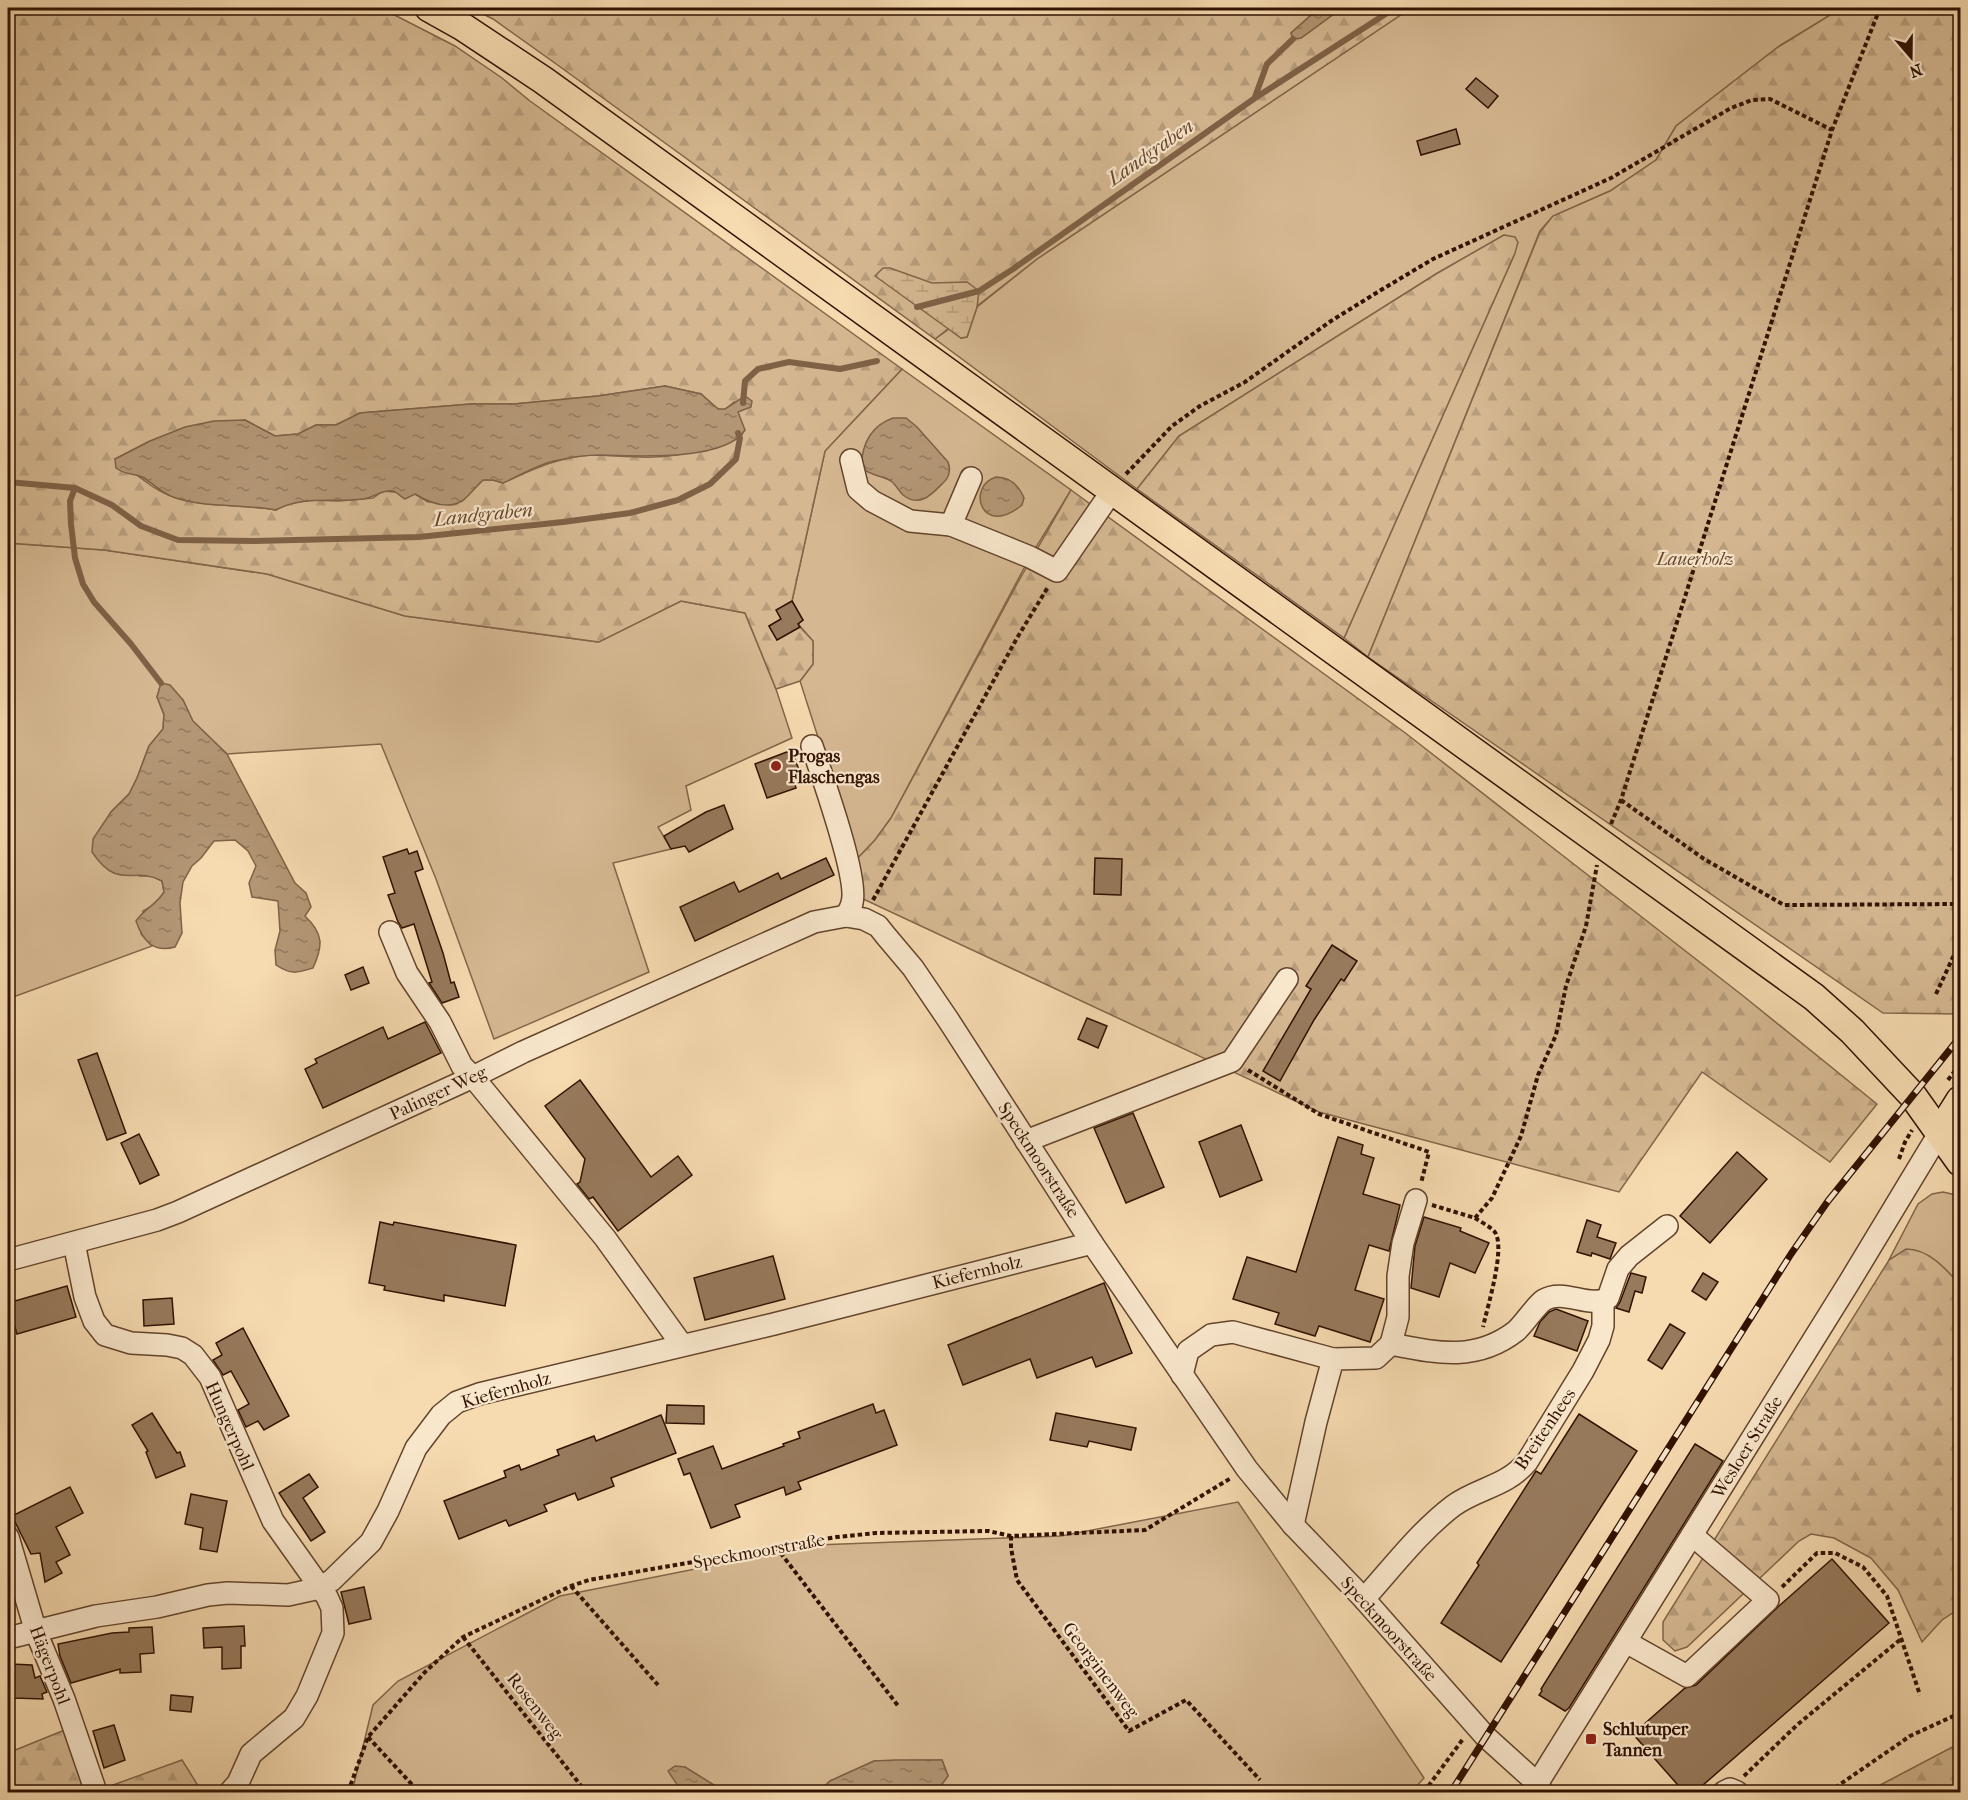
<svg xmlns="http://www.w3.org/2000/svg" width="1968" height="1800" viewBox="0 0 1968 1800" font-family="'IM FELL French Canon',serif">
<defs>
<pattern id="forest-firs" width="22" height="20" patternUnits="userSpaceOnUse" patternTransform="scale(1.5)"><rect width="22" height="20" fill="#d5b892"/><path d="M5 1l3.5 6h-7zM16 11l3.5 6h-7z" fill="#b79d7c"/></pattern>
<pattern id="wetland-marsh" width="20" height="14" patternUnits="userSpaceOnUse" patternTransform="scale(1.5)"><rect width="20" height="14" fill="#d5b892"/><path d="M1 5h8M5 5V1M11 12h8M15 12V8" fill="none" stroke="#b79d7c"/></pattern>
<pattern id="water-ripples" width="26" height="14" patternUnits="userSpaceOnUse" patternTransform="scale(1.5)"><rect width="26" height="14" fill="#b39674"/><path d="M2 4q2-2 4 0t4 0M15 11q2-2 4 0t4 0" fill="none" stroke="#92795d"/></pattern>
</defs>
<rect width="100%" height="100%" fill="#f6dab0"/>
<filter id="stains"><feTurbulence type="fractalNoise" baseFrequency=".00333" numOctaves="4"/><feColorMatrix values="0 0 0 0 .2 0 0 0 0 .09 0 0 0 0 .02 0 0 0 .5 -.17"/></filter>
<radialGradient id="worn" r=".72"><stop offset=".6" stop-color="#630" stop-opacity="0"/><stop offset="1" stop-color="#630" stop-opacity=".3"/></radialGradient>
<g fill="#d5b892" stroke="#836549" stroke-width="1.5">
<path d="M1411 8H1837L1832 14 1778 47 1676 126 1656 160 1610 191 1553 216 1540 231 1368 657 1344 638 1515 253 1504 235 1436 274 1179 436 1137 489 935 339 949 329 961 338 967 337 977 307 1037 259Z"/>
<path d="M902 369 1071 490 1030 557 891 818 875 840 857 859 800 681 813 664V641L798 624 803 620 792 601 825 451Z"/>
<path d="M8 543 104 550 267 574 405 616 598 642 681 601 745 613 776 689 792 738 686 786 691 810 658 827 671 849 613 863 649 972 494 1039 436 879 381 744 227 754 192 721 183 700 161 684 157 697 164 715 163 729 149 746 137 778 129 794 111 812 103 826 139 876H152L162 881 164 892 158 903 143 911 141 934 152 946 8 999Z"/>
<path d="M1943 1192 1956 1195 1960 1199V1285L1944 1268 1889 1260 1918 1204 1932 1194Z"/>
<path d="M1238 1502 1424 1778 1411 1792H936L948 1776 942 1760 874 1761 830 1781 819 1792H725L685 1767 677 1788 682 1792H352L373 1705 398 1681 560 1596 815 1545 1061 1536Z"/>
</g>
<g fill="url(#forest-firs)" stroke="#836549" stroke-width="1.5" fill-rule="evenodd">
<path d="M8 8H381L455 46 502 78 530 101 902 369 825 451 792 601 777 610 781 619 769 626 777 640 800 627 813 641V664L800 681 776 689 745 613 681 601 599 642 405 616 267 574 104 550 8 543ZM665 386 701 394 718 409 725 410 734 402 744 431 740 438C716 445 693 454 668 456 646 459 622 456 599 455 565 454 533 469 503 483L493 480H483L462 501 428 502 415 494 383 491 373 498 339 501 311 500 287 504 276 510C243 504 206 508 174 497 154 491 133 471 115 459L150 441 245 420 275 436 298 434 316 425H336L360 413 471 404H514L598 396Z"/>
<path d="M471 8H1319L1291 33 1293 39 1301 38 1342 8H1411L1037 259 935 339 559 66 493 19Z"/>
<path d="M1837 8H1960V1014L1883 1013 1368 657 1540 232 1553 216 1610 191 1656 160 1676 126 1778 47 1832 14Z"/>
<path d="M1504 235 1515 237 1518 242 1515 253 1344 638 1137 489 1179 436 1436 274Z"/>
<path d="M1071 490 1404 732 1742 995 1877 1104 1830 1162 1702 1072 1619 1192 1319 1112 861 898 857 859 875 840 891 818 1017 584Z"/>
<path d="M1906 1249C1929 1249 1946 1269 1960 1285V1608L1942 1620 1922 1642 1898 1590 1871 1558 1834 1538 1811 1534 1799 1541 1687 1647 1675 1651 1663 1640V1622L1889 1260Z"/>
<path d="M72 1727 102 1789 182 1760 202 1792H8V1753Z"/>
<path d="M1960 1743V1792H1867Z"/>
</g>
<path fill="url(#wetland-marsh)" stroke="#836549" stroke-width="1.5" d="M883 268H890L932 283 967 282 979 291 977 307 967 337 961 338 875 276Z"/>
<g fill="url(#water-ripples)" stroke="#7f6146" stroke-width="1.5">
<path d="M1319 8H1342L1301 38 1293 39 1291 33Z"/>
<path d="M665 386 701 394 718 409H725L745 396 752 401 751 407 738 412 745 430C725 462 633 456 599 455 585 455 567 458 554 461 536 465 519 476 503 483L493 480H483C477 485 468 497 462 501 447 510 428 502 415 494L405 499C401 497 397 492 393 491 383 489 373 498 363 499 334 503 302 495 276 510 245 504 202 508 173 497 161 493 153 483 142 477 132 472 127 476 116 468L115 459 150 441 185 427 214 421 245 420 275 436 298 434 316 425H336L360 413 471 404H514L598 396Z"/>
<path d="M893 418H906L917 427 948 462C951 470 949 478 943 483 931 495 920 508 903 495 899 491 896 485 891 481 881 475 870 476 861 467 862 445 870 426 893 418Z"/>
<path d="M996 477C1010 477 1019 486 1024 498L1022 505C981 539 966 486 996 477Z"/>
<path d="M161 683 170 685 183 700 193 721 227 754 295 883 306 893 311 907 305 916C324 934 323 946 313 968 297 973 291 975 276 965L275 950 280 931 278 901 252 897 249 883 256 866 248 851 235 840 214 841 201 858 192 866 183 882 180 903 182 933 175 947C153 953 143 941 136 921 144 909 156 905 164 892L162 881C133 865 119 892 92 852L93 839 111 812 129 794 137 778 149 746 163 729 164 714 157 697Z"/>
<path d="M895 1760H942L948 1776 936 1792H819L830 1781 874 1761Z"/>
<path d="M675 1766 685 1767 725 1792H682L668 1771Z"/>
</g>
<g fill="none" stroke-linecap="round" stroke-linejoin="round">
<g stroke="#7f6146" stroke-width="6">
<path d="M1255 97 1267 64 1293 39"/>
<path d="M917 307 979 291 1013 269 1255 98 1395 8"/>
<path d="M743 403 745 381 758 369 789 362 840 369 877 361"/>
<path d="M8 482 75 488 112 505 141 526 178 540 254 541 419 537 563 522 630 513 678 500 710 484 736 459 740 438 738 433"/>
<path d="M75 488 70 501 71 524 75 558 83 584 94 602 131 644 161 683"/>
</g>
</g>
<g fill="#977a5c" stroke="#311200" stroke-width="1.5">
<path d="M1476 78 1498 96 1488 108 1466 89Z"/>
<path d="M1456 129 1460 144 1421 155 1417 141Z"/>
<path d="M792 601 803 620 798 624 800 627 777 640 769 626 781 619 776 610Z"/>
<path d="M792 750 801 776 793 779 796 788 767 798 755 764Z"/>
<path d="M724 805 733 829 689 852 685 846 671 849 664 836 706 812Z"/>
<path d="M407 849 409 854 417 851 423 869 415 872 443 953 451 983 454 982 459 997 442 1003 429 983 432 982 414 924 402 928 398 922 388 895 395 893 383 857Z"/>
<path d="M826 858 834 875 695 941 680 907 734 882 739 892 778 873 781 879Z"/>
<path d="M1095 858 1122 859 1121 895 1094 894Z"/>
<path d="M1332 945 1357 961 1344 981 1341 979 1314 1020 1280 1081 1263 1071 1311 989 1306 986Z"/>
<path d="M363 967 369 983 351 990 345 975Z"/>
<path d="M1087 1018 1107 1026 1098 1048 1078 1039Z"/>
<path d="M425 1022 441 1053 323 1108 305 1069 317 1063 315 1059 383 1027 388 1039Z"/>
<path d="M97 1053 126 1133 107 1140 78 1060Z"/>
<path d="M580 1080 651 1177 678 1156 692 1175 618 1231 593 1197 589 1199 577 1184 580 1182 585 1159 545 1106Z"/>
<path d="M1133 1113 1164 1187 1126 1203 1094 1128Z"/>
<path d="M1241 1125 1262 1180 1220 1197 1199 1142Z"/>
<path d="M139 1134 159 1175 140 1184 121 1143Z"/>
<path d="M1338 1137 1363 1145 1361 1154 1374 1158 1363 1194 1400 1205 1389 1251 1369 1245 1355 1290 1384 1299 1370 1342 1319 1326 1315 1336 1275 1324 1279 1313 1233 1299 1247 1257 1296 1272Z"/>
<path d="M1737 1152 1767 1179 1710 1243 1680 1216Z"/>
<path d="M1424 1217 1461 1228 1460 1231 1489 1243 1475 1273 1450 1263 1439 1297 1411 1288 1415 1246Z"/>
<path d="M1587 1220 1601 1225 1597 1237 1616 1243 1610 1259 1592 1253 1591 1256 1577 1252Z"/>
<path d="M380 1222 393 1225 394 1222 516 1245 505 1306 444 1295V1301L384 1290 385 1286 369 1283Z"/>
<path d="M773 1256 785 1299 705 1320 694 1278Z"/>
<path d="M1631 1273 1646 1277 1642 1293 1635 1291 1629 1312 1616 1308 1620 1302Z"/>
<path d="M1703 1273 1718 1282 1706 1300 1692 1291Z"/>
<path d="M1104 1283 1132 1353 1096 1367 1092 1357 1037 1378 1030 1359 963 1385 948 1345Z"/>
<path d="M67 1286 76 1317 17 1334 8 1303Z"/>
<path d="M172 1298 174 1324 144 1326 143 1300Z"/>
<path d="M1556 1309 1588 1321 1577 1351 1534 1336 1540 1322 1549 1312Z"/>
<path d="M1670 1324 1685 1333 1662 1369 1648 1360Z"/>
<path d="M243 1328 289 1416 264 1430 258 1421 246 1427 238 1410 249 1404 231 1371 223 1375 213 1360 222 1355 216 1343Z"/>
<path d="M873 1404 876 1413 884 1410 897 1445 798 1482 801 1489 786 1495 784 1487 735 1505 740 1517 711 1528 690 1473 684 1475 678 1459 713 1446 722 1469 784 1446 783 1444 800 1438 798 1432Z"/>
<path d="M667 1405 704 1406V1424L666 1423Z"/>
<path d="M152 1413 177 1453 180 1452 185 1466 156 1478 146 1452 148 1451 132 1425Z"/>
<path d="M1056 1413 1136 1428 1131 1450 1089 1441 1087 1447 1050 1440Z"/>
<path d="M1579 1414 1637 1451 1501 1662 1441 1623 1479 1565 1477 1563 1536 1471 1541 1474Z"/>
<path d="M661 1415 676 1453 611 1478 614 1486 578 1500 575 1493 544 1505 547 1511 509 1526 506 1520 459 1539 444 1501 506 1477 504 1471 519 1465 521 1470 559 1455 557 1450 594 1436 596 1441Z"/>
<path d="M1695 1444 1723 1461 1569 1708 1565 1711 1539 1695 1542 1691 1541 1689Z"/>
<path d="M309 1474 318 1487 303 1498 325 1532 311 1541 279 1493Z"/>
<path d="M70 1487 83 1513 56 1527 70 1555 56 1562 62 1573 45 1582 40 1553 31 1554 12 1516Z"/>
<path d="M191 1494 227 1501 217 1552 200 1549 203 1528 185 1524Z"/>
<path d="M1832 1559 1889 1623 1695 1792H1684L1633 1734 1685 1688 1696 1685 1779 1606Z"/>
<path d="M364 1587 371 1619 349 1624 341 1592Z"/>
<path d="M244 1626 245 1646H241V1668L222 1669V1647L204 1648 203 1628Z"/>
<path d="M152 1627 154 1653 140 1654 141 1672 120 1673V1669L71 1683 60 1656 58 1644 112 1633 129 1632V1628Z"/>
<path d="M10 1664 32 1665 35 1678 40 1676 47 1692 42 1694 43 1699 14 1698V1690L9 1689Z"/>
<path d="M171 1695 193 1697 191 1712 170 1710Z"/>
<path d="M114 1725 125 1760 104 1768 93 1731Z"/>
</g>
<g fill="none" stroke-linecap="round" stroke-linejoin="round">
<defs>
<g id="minor">
<path d="M851 460 858 489 872 501 910 521 951 525"/>
<path d="M971 478 951 525 1030 557 1057 571 1112 491"/>
<path d="M812 746C822 776 859 878 852 903 851 908 848 912 846 916"/>
<path d="M390 932 407 973 440 1022 462 1066 473 1077 605 1238 682 1345"/>
<path d="M1026 1141 1232 1061 1287 979"/>
<path d="M74 1243 85 1297 94 1321 105 1335 131 1343 167 1345 182 1348 193 1355 210 1377 273 1521 327 1597 332 1608 333 1633 307 1696 294 1718 251 1754 238 1783 230 1792"/>
<path d="M8 1260 157 1220 178 1212 473 1077 523 1052 814 922 846 916 864 919 878 926 886 936 913 968 949 1021 1092 1243 1247 1469 1293 1525 1364 1599 1486 1737 1538 1784 1542 1792"/>
<path d="M1391 1344 1398 1317V1276L1403 1243 1416 1200"/>
<path d="M1182 1375 1188 1351 1211 1335 1233 1332 1333 1359"/>
<path d="M1293 1525 1316 1422 1333 1359 1376 1358 1391 1344C1437 1353 1476 1362 1516 1331 1525 1323 1536 1305 1544 1300 1564 1288 1589 1309 1608 1298L1618 1269 1629 1256 1667 1226"/>
<path d="M8 1537 36 1632 64 1699 96 1792"/>
<path d="M1364 1599C1392 1568 1419 1532 1453 1506 1477 1488 1506 1487 1527 1462L1583 1371 1599 1340 1603 1326V1301"/>
<path d="M8 1638 96 1616 157 1607 208 1595 228 1593 288 1595 320 1588 332 1580 371 1542 388 1511 416 1448 441 1415 457 1402 479 1394 774 1324 1092 1243"/>
<path d="M1626 1642 1687 1676 1768 1600 1692 1535"/>
<path d="M1532 1792 1850 1281 1940 1132"/>
<path d="M1724 1792 1730 1789 1737 1792"/>
</g>
<g id="major">
<path d="M429 8 463 27 543 80 1814 997 1852 1031 1913 1096 1960 1162"/>
<path d="M1940 1132 1960 1100"/>
</g>
</defs>
<use href="#minor" stroke="#62442c" stroke-width="24"/>
<use href="#major" stroke="#311200" stroke-width="30"/>
<g stroke="#311200" stroke-width="4" stroke-dasharray="4.5 3" stroke-linecap="butt">
<path d="M1126 474 1172 426 1200 406 1245 382 1331 321 1381 290 1433 259 1611 178 1731 108 1752 100 1770 99 1832 130"/>
<path d="M1621 800 1704 859 1784 905 1960 904"/>
<path d="M1611 824 1621 800 1832 130 1880 8"/>
<path d="M873 900 1017 638 1048 587"/>
<path d="M1936 994 1960 942"/>
<path d="M1248 1070 1319 1114 1429 1152 1421 1183"/>
<path d="M1948 1080 1960 1064"/>
<path d="M1899 1159 1905 1142 1912 1130"/>
<path d="M1432 1205 1475 1218 1492 1198 1521 1136 1538 1075 1556 1035 1566 986 1586 926 1597 865"/>
<path d="M1475 1218C1481 1222 1489 1226 1494 1231 1507 1245 1487 1308 1483 1327"/>
<path d="M1011 1536V1548L1017 1580 1129 1731 1186 1700 1260 1780"/>
<path d="M776 1547 899 1707"/>
<path d="M571 1586 658 1685"/>
<path d="M1782 1587 1817 1553H1835L1863 1567 1887 1596 1920 1695"/>
<path d="M463 1637 586 1792"/>
<path d="M368 1737 419 1792"/>
<path d="M1744 1776 1797 1725 1901 1639"/>
<path d="M348 1792 368 1737 425 1672 463 1637 571 1586 589 1580 837 1537 876 1533 988 1531 1011 1536 1145 1530 1231 1478"/>
<path d="M1424 1792 1463 1739"/>
<path d="M1829 1792 1910 1736 1960 1713"/>
</g>
<use href="#minor" stroke="#f9e7cc" stroke-width="21"/>
<use href="#major" stroke="#f6dab0" stroke-width="27"/>
<defs>
<path id="rail" d="M1451 1792 1791 1254 1828 1201 1960 1037"/>
</defs>
<use href="#rail" stroke="#311200" stroke-width="7"/>
<use href="#rail" stroke="#f9e7cc" stroke-width="4.5" stroke-dasharray="14" stroke-linecap="butt"/>
</g>
<g fill="#8f2418" stroke="#f9e7cc" stroke-width="2">
<circle cx="776" cy="766" r="6"/>
<rect x="1585" y="1733" width="12" height="12" rx="3"/>
</g>
<g text-anchor="middle" stroke-width="4.5" stroke-linejoin="round" paint-order="stroke">
<g font-size="18" font-style="italic" fill="#62442c" stroke="#f9e7cc">
<text x="1695" y="565">Lauerholz</text>
</g>
<g font-size="18" font-weight="bold" fill="#311200" stroke="#f9e7cc" text-anchor="start">
<text x="788" y="762">Progas<tspan x="788" dy="21">Flaschengas</tspan></text>
<text x="1603" y="1735">Schlutuper<tspan x="1603" dy="21">Tannen</tspan></text>
</g>
<g font-size="18" fill="#311200" stroke="#f9e7cc">
<text transform="translate(438 1093) rotate(-25)" y="6">Palinger Weg</text>
<text transform="translate(1039 1160) rotate(57)" y="6">Speckmoorstraße</text>
<text transform="translate(977 1272) rotate(-14)" y="6">Kiefernholz</text>
<text transform="translate(506 1390) rotate(-16)" y="6">Kiefernholz</text>
<text transform="translate(230 1426) rotate(66)" y="6">Hungerpohl</text>
<text transform="translate(1545 1429) rotate(-56)" y="6">Breitenhees</text>
<text transform="translate(1747 1447) rotate(-58)" y="6">Wesloer Straße</text>
<text transform="translate(759 1551) rotate(-10)" y="6">Speckmoorstraße</text>
<text transform="translate(1389 1629) rotate(48)" y="6">Speckmoorstraße</text>
<text transform="translate(50 1665) rotate(69)" y="6">Hägerpohl</text>
<text transform="translate(1101 1670) rotate(53)" y="6">Georginenweg</text>
<text transform="translate(535 1706) rotate(52)" y="6">Rosenweg</text>
</g>
<g font-size="20" font-style="italic" fill="#65472e" stroke="#f9e7cc">
<text transform="translate(1150 152) rotate(-35)" y="7">Landgraben</text>
<text transform="translate(483 514) rotate(-6)" y="7">Landgraben</text>
</g>
</g>
<rect width="1968" height="1800" fill="none" stroke="#f6dab0" stroke-width="30"/>
<rect x="9" y="9" width="1950" height="1782" fill="none" stroke="#311200" stroke-width="3"/>
<rect x="15" y="15" width="1938" height="1770" fill="none" stroke="#311200" stroke-width="1.5"/>
<g transform="translate(1911 57) rotate(160)" stroke="#f9e7cc" stroke-width="4.5" paint-order="stroke">
<path d="M0-4.5L10 22L0 15L-10 22Z" fill="#311200"/>
<text y="-9" font-size="16" font-weight="bold" text-anchor="middle" fill="#311200">N</text>
</g>
<rect width="100%" height="100%" filter="url(#stains)"/>
<rect width="100%" height="100%" fill="url(#worn)"/>
</svg>
